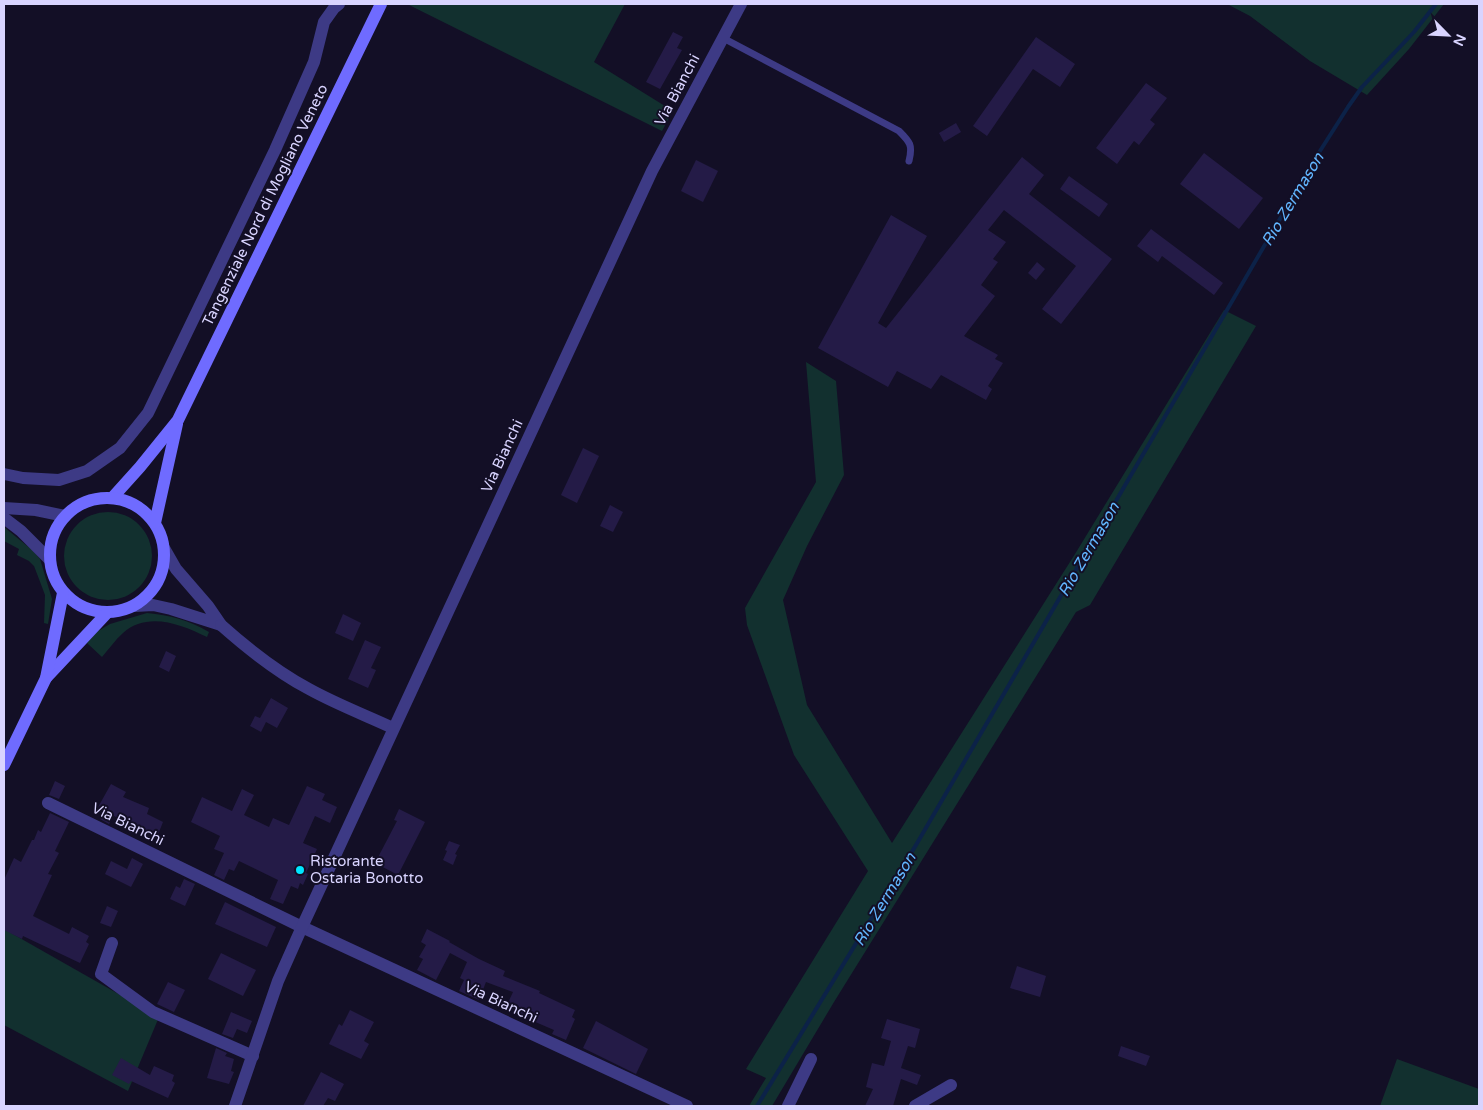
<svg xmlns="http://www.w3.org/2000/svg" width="1483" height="1110" viewBox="0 0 1483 1110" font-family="'Varela Round',sans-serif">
<rect width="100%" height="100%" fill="#130f26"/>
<g fill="#12302f">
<path d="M407 4H625L594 62 673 111 662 131Z"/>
<path d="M1227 4H1444L1409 49 1367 95 1310 61 1250 16Z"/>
<path d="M1224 310 1256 326 1090 605 1076 612 834 1002 772 1106H749L766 1078 746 1069 868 871 794 755 747 625 745 608 816 482 806 362 836 381 844 475 807 546 783 600 807 705 892 843 1075 554Z"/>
<circle cx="108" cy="556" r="44"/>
<path d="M4 527 32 550 40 559 52 599 48 624 44 623 45 595 39 579 34 566 29 561 17 555 19 549 4 541Z"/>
<path d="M147 613C170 615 188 620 209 632L207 637C181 624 147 611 123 633 115 640 109 649 102 657L87 643 98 631 110 624Z"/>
<path d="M4 929 159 1017 128 1091 4 1025Z"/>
<path d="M1397 1059 1479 1089V1106H1380Z"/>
</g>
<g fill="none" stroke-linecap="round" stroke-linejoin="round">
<path stroke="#0c2248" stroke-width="4" d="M757 1106 916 845 1313 162 1348 107 1362 87 1414 32 1436 4"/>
</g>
<g fill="#241b47">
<path d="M673 32 683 37 677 48 682 50 660 89 646 82Z"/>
<path d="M1036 37 1075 64 1060 87 1033 69 987 136 973 126Z"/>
<path d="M1146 83 1167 98 1150 120 1155 124 1139 145 1134 141 1117 164 1096 148Z"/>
<path d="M956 123 961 132 944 142 939 133Z"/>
<path d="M1204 153 1263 198 1239 229 1180 184Z"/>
<path d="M1022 157 1044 175 1029 194 1112 259 1061 324 1042 309 1076 266 1004 210 988 230 1006 242 993 259 998 262 981 285 995 296 964 336 998 355 995 359 1003 363 988 386 992 389 986 400 941 375 931 389 897 371 888 387 818 348 891 215 927 236 878 323 886 328Z"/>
<path d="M696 160 718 171 703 202 681 191Z"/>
<path d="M1069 176 1108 204 1099 217 1060 189Z"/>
<path d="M1151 229 1223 283 1214 295 1162 256 1158 262 1137 246Z"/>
<path d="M1037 262 1045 269 1036 280 1028 273Z"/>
<path d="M583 448 599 456 577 503 561 495Z"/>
<path d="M610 505 623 512 613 532 600 526Z"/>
<path d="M343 614 361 623 353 641 335 633Z"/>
<path d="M365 640 381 647 371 668 376 670 368 688 348 679Z"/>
<path d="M166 651 176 656 169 672 159 667Z"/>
<path d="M271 698 288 708 277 728 266 722 261 732 250 726 255 716 260 718Z"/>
<path d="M55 781 65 786 59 799 49 795Z"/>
<path d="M111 784 126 792 123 797 149 808 147 814 163 822 157 837 114 816 109 824 100 819 103 812 97 809Z"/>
<path d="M307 786 325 794 322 800 337 807 330 823 315 816 303 843 317 849 306 873 308 874 303 885 300 883 298 889 291 886 283 904 270 899 278 880 239 861 234 871 229 869 224 880 214 875 224 853 214 849 220 836 191 822 202 797 232 811 242 789 254 795 244 815 269 827 273 818 289 825Z"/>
<path d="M399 809 425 822 398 875 375 863 397 821 394 820Z"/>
<path d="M50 813 69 822 55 851 59 853 48 874 52 875 33 916 69 934 72 927 89 936 86 942 89 944 80 963 23 936 22 939 4 930V880L14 858 21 862 32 840H34L38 830 41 832Z"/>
<path d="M449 841 460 845 455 854 457 855 453 865 443 860 447 851 445 850Z"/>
<path d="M132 858 143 864 131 887 105 874 111 861 127 869Z"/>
<path d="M184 879 195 884 185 906 170 899 176 886 180 888Z"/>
<path d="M225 902 276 927 267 947 215 924Z"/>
<path d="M107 906 118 911 111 927 100 923Z"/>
<path d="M427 929 450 941 449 942 479 959 505 971 503 976 540 991 539 993 575 1010 572 1017 575 1019 566 1040 552 1034 554 1030 505 1009 513 992 486 982 479 1000 459 991 464 980 460 978 467 962 450 953 436 980 417 970 423 959 419 957 426 945 421 942Z"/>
<path d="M221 953 256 970 243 996 208 979Z"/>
<path d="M1017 966 1046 976 1040 997 1010 988Z"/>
<path d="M168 982 185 990 174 1012 157 1004Z"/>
<path d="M350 1010 374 1022 364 1041 369 1044 361 1059 329 1044 339 1024 342 1026Z"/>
<path d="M231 1012 252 1021 247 1033 237 1029 233 1038 222 1034Z"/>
<path d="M887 1019 920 1029 915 1048 908 1046 901 1068 921 1075 917 1085 901 1079 893 1106H865L873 1089 866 1087 872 1063 884 1066 891 1041 881 1038Z"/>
<path d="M596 1021 648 1049 636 1074 583 1048Z"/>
<path d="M1121 1046 1150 1056 1146 1066 1118 1056Z"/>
<path d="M216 1048 227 1053 225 1056 234 1059 231 1071 234 1072 229 1084 207 1078Z"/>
<path d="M121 1058 150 1075 154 1066 174 1075 172 1081 175 1083 168 1098 131 1081 129 1084 112 1075Z"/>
<path d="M321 1072 344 1084 335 1101 328 1098 323 1106H303Z"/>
</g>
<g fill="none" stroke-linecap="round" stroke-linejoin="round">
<path stroke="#3d3a85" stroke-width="7" d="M723 38 899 131C910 142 913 145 909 161"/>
<g stroke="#3d3a85" stroke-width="12">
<path d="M4 474 23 478 59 480 87 471 120 448 148 413 275 150 314 62 324 22 334 8 339 4"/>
<path d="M4 508 36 510 65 516"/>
<path d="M4 518 21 531 49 559"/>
<path d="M135 606 153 605 171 609 221 625 208 606 176 569 164 548"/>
<path d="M221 625C248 649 277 672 309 689 336 704 365 715 393 728"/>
<path d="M48 803 302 927 687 1106"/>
<path d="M112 943 101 974 153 1012 253 1056"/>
<path d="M235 1106 278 981 302 927 652 171 741 4"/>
<path d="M788 1106 811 1059"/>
<path d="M915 1106 951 1085"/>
</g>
<g stroke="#6f6bff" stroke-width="12">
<path d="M113 497 140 467 178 420 381 4"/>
<circle cx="107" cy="555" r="57"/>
<path d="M155 523 177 424"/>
<path d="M46 678 107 613"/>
<path d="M4 765 46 678 63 593"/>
</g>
</g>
<circle fill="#00e5ff" stroke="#130f26" stroke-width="2" cx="300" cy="870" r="5"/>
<g text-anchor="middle" stroke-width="4" stroke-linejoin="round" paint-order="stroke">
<g font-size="15" fill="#d9d4ff" stroke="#130f26">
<text transform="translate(677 90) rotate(-62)" y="5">Via Bianchi</text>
<text transform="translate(265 205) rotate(-64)" y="5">Tangenziale Nord di Mogliano Veneto</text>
<text transform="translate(502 456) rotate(-65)" y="5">Via Bianchi</text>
<text transform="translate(128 824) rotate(26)" y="5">Via Bianchi</text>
<text transform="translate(501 1002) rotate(25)" y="5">Via Bianchi</text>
</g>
<g font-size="15" fill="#d9d4ff" stroke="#130f26" text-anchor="start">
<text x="310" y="866">Ristorante<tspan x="310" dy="17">Ostaria Bonotto</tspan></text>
</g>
<g font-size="16" font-style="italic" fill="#62b6ff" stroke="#130f26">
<text transform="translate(1292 199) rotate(-59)" y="6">Rio Zermason</text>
<text transform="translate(1088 549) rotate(-60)" y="6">Rio Zermason</text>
<text transform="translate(884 899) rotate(-59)" y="6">Rio Zermason</text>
</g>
</g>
<rect width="1483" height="1110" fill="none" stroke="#d9d4ff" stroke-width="10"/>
<g transform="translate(1448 35) rotate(114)" stroke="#130f26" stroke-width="4" paint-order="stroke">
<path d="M0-4L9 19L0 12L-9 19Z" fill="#d9d4ff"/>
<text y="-8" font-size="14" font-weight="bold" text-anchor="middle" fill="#d9d4ff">N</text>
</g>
</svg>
